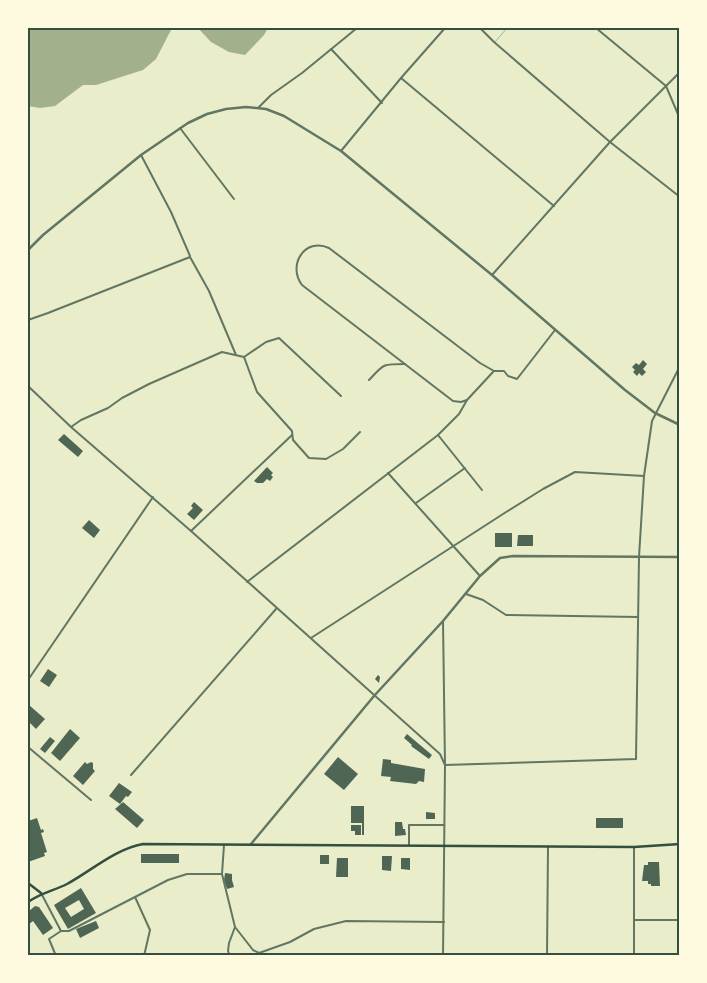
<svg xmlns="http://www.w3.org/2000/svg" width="707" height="983" viewBox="0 0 707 983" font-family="Montserrat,sans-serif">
<rect width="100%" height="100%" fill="#e9edc9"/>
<g fill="#a3b18a">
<path d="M28 28H172L156 59 143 70 96 85H83L55 106 40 108 28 106Z"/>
<path d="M198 28H268L264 35 245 55 229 52 211 42Z"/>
</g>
<g fill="#4f6655" fill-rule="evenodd">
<path d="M643 360 647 364 643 369 646 372 642 376 639 373 637 376 633 372 635 370 632 367 636 363 639 365Z"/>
<path d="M64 434 83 451 78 457 58 440Z"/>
<path d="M267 467 273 473 271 475 273 477 270 481 267 479 263 483H257L254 481Z"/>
<path d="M194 502 203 510 194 520 187 514 193 508 191 506Z"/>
<path d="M89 520 100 530 94 538 82 528Z"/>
<rect x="495" y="533" width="17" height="14"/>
<path d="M518 535H533V546H517Z"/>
<path d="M48 669 57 675 49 687 40 681Z"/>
<path d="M378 675 380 677 379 683 375 679Z"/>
<path d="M29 705 45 719 36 729 28 721V707Z"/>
<path d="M70 729 80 738 60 761 51 753Z"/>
<path d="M407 734 432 755 429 759 411 746 412 745 404 738Z"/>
<path d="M50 737 55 741 45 753 40 749Z"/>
<path d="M338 757 358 774 344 790 324 774Z"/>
<path d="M383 759 391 760V763L425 769 424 782 419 781 416 784 390 781 391 777 381 776Z"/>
<path d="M85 762 87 764 91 762 93 763V769L95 771 83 785 73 776Z"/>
<path d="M119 783 132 792 128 797 126 796 120 804 109 796Z"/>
<path d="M123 802 144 820 137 828 115 809Z"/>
<path d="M351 806H364V835H362V823H351Z"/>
<path d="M426 812 435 813V819H426Z"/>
<path d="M37 818 41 830 43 829 44 832 41 833 47 852 44 853 45 856 28 862V821Z"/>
<rect x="596" y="818" width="27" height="10"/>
<path d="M395 822H402L403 829H405L406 835 395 836Z"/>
<path d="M351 825H361V835H355V831H351Z"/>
<rect x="141" y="854" width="38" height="9"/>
<rect x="320" y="855" width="9" height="9"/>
<path d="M382 856H392L391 871 382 870Z"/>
<path d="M337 858H348V877H336Z"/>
<path d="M401 858H410V870L401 869Z"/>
<path d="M648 862H659L660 886H651V884H648V881H642L644 865H648Z"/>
<path d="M225 873 232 874V880L234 887 227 889 224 880Z"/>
<path d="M81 888 96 913 68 929 54 905ZM79 900 84 909 71 917 65 908Z"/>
<path d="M35 906 39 907 53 928 43 935 33 921 28 925V912Z"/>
<path d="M96 921 99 928 80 938 76 929Z"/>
</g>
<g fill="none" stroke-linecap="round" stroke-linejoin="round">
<path stroke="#617663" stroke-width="0.5" d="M495 42 507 28"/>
<g stroke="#617663" stroke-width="2">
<path d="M480 28 494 42 610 142 680 197"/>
<path d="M596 28 666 86 680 119"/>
<path d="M331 49 382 103"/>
<path d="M401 78 554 206"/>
<path d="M258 108 271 95 302 73 357 28"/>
<path d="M180 128 234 199"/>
<path d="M341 151 401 78 445 28"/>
<path d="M141 155 171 212 190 256"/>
<path d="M492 275 610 142 680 72"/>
<path d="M28 320 48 313 190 257 209 291 236 355"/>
<path d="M244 357 266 342 279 338 341 396"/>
<path d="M369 380C384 364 382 364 405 364"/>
<path d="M28 386 71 427 191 531 440 754 445 765"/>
<path d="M467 400 461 402 453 401 302 285C287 265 305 237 329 248L480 363 494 371H504L508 376 517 379 555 330"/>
<path d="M71 427 81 420 108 408 122 398 149 384 222 352 244 357 257 392 292 431 293 440 309 458 326 459 343 449 360 432"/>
<path d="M438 435 482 490"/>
<path d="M388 473 480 576"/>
<path d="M416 503 465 468"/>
<path d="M191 531 292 435"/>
<path d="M247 582 438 435 459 414 467 400 493 372"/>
<path d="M466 594 483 600 506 615 638 617"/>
<path d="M311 638 503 514 543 489 575 472 644 476"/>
<path d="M28 680 153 497"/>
<path d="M28 747 91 800"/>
<path d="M445 765 636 759 639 557 644 476 652 421 680 366"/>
<path d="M131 775 276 609"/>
<path d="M224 845 222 874 235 927 229 943 228 951 230 956"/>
<path d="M409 845V825H444"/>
<path d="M41 893 61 931"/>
<path d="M135 897 150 930 144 956"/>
<path d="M634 920H680"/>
<path d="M235 927 253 950 259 953 290 942 314 929 346 921 444 922"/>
<path d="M56 956 49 939 61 931H69L168 880 187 874H222"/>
<path d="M443 956 445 765 443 621"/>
<path d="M547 956 548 847"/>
<path d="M634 956V848"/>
</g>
<g stroke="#617663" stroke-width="2.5">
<path d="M28 250 43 235 141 155 188 123 207 114 226 109 246 107 266 109 284 116 341 151 492 275 625 390 655 413 680 425"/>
<path d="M251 844 374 696 443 621 480 576 500 558 513 556 680 557"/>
</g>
<g stroke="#344e41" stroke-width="2.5">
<path d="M28 883 41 893"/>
<path d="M28 902C40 893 53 891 67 884 91 871 115 849 143 844L634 847 680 844"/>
</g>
</g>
<rect width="707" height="983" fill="none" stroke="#fefae0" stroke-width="58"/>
<rect x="29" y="29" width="649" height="925" fill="none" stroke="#344e41" stroke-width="2"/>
</svg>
